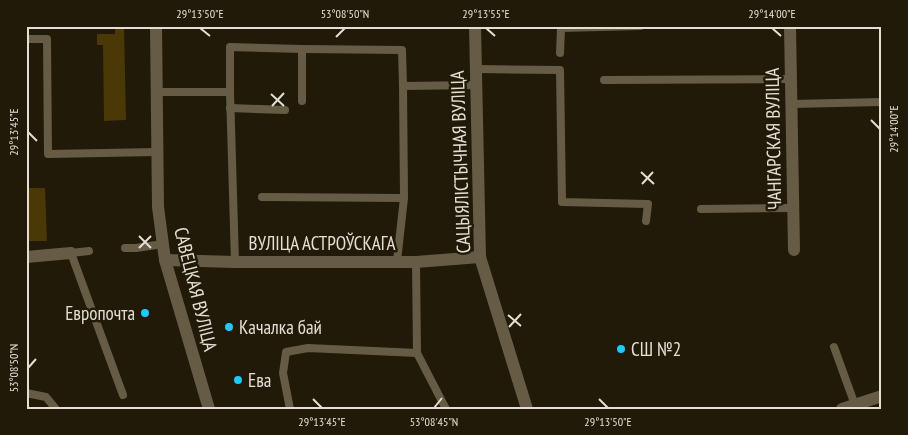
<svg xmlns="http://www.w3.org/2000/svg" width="908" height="435" viewBox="0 0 908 435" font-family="'PT Sans Narrow',sans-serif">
<rect width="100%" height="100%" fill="#211a08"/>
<g fill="#4a3807">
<path d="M115 26H124L126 120 104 121 103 45H97V34H115Z"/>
<path d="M26 188H45L47 241H26Z"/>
</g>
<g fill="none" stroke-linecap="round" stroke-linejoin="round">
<g stroke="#665c46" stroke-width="8">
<path d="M26 39H47L48 154 157 152"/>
<path d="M302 49V101"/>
<path d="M560 53 561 28 640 26"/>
<path d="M476 69 560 70 562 202 648 204 646 221"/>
<path d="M604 80 791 79"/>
<path d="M156 92H230V47L302 49 402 50 403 86"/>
<path d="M230 92 235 262"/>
<path d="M791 104 882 102"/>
<path d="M230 108 285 110"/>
<path d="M262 197 404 198"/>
<path d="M701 209 793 208"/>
<path d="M125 248H136L163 244"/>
<path d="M89 251 71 253 123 395"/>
<path d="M397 261 404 198 403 86 476 85"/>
<path d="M416 262 417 353 446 409"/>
<path d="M834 347 855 405"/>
<path d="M26 393 46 397 56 409"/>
<path d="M290 409 283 373 286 352 308 348 417 353"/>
</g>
<g stroke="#665c46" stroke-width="12">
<path d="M790 26 794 250"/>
<path d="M26 257 71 253"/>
<path d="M165 260 235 262H416L480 257"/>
<path d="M842 409 882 396"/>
</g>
<g stroke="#665c46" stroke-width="12">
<path d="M156 26 158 207 165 260 209 409"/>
<path d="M475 26 480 257 527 409"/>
</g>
</g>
<path fill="none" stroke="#e4dfd4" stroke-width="2" d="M200 28 210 36M486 28 495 36M772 28 781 36M336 37 345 28M271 94 284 106M272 106 284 93M871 120 880 129M28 132 37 141M641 172 654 184M642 184 653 172M139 236 151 248M139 248 151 236M508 315 521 326M509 327 521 314M28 368 36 359M313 399 322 408M599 399 608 408M434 408 442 398"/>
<g fill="#20c9fd" stroke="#211a08" stroke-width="2">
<circle cx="145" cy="313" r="5"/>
<circle cx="229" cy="327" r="5"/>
<circle cx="621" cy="349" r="5"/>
<circle cx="238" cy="380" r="5"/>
</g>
<g text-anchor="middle" stroke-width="5" stroke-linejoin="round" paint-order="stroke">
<g font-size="19" fill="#e4dfd4" stroke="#211a08">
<text transform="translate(773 139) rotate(-91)" y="7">ЧАНГАРСКАЯ ВУЛІЦА</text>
<text transform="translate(460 162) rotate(-92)" y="7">САЦЫЯЛІСТЫЧНАЯ ВУЛІЦА</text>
<text x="322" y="250">ВУЛІЦА АСТРОЎСКАГА</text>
<text transform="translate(196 289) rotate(76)" y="7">САВЕЦКАЯ ВУЛІЦА</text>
</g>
<g font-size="19" fill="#e4dfd4" stroke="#211a08" text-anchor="start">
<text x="135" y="320" text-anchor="end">Европочта</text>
<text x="239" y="334">Качалка бай</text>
<text x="631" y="356">СШ №2</text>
<text x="248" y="387">Ева</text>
</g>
</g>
<rect width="908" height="435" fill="none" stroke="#211a08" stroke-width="55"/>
<rect x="28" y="28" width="852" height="380" fill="none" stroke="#e4dfd4" stroke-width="2"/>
<g font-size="12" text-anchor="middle" fill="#e4dfd4">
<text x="200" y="18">29°13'50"E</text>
<text x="345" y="18">53°08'50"N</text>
<text x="486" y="18">29°13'55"E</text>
<text x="772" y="18">29°14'00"E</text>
<text transform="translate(894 129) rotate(-90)" y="4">29°14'00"E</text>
<text transform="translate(14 132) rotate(-90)" y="4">29°13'45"E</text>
<text transform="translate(14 368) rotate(-90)" y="4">53°08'50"N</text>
<text x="322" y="426">29°13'45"E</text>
<text x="434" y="426">53°08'45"N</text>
<text x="608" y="426">29°13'50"E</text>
</g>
</svg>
